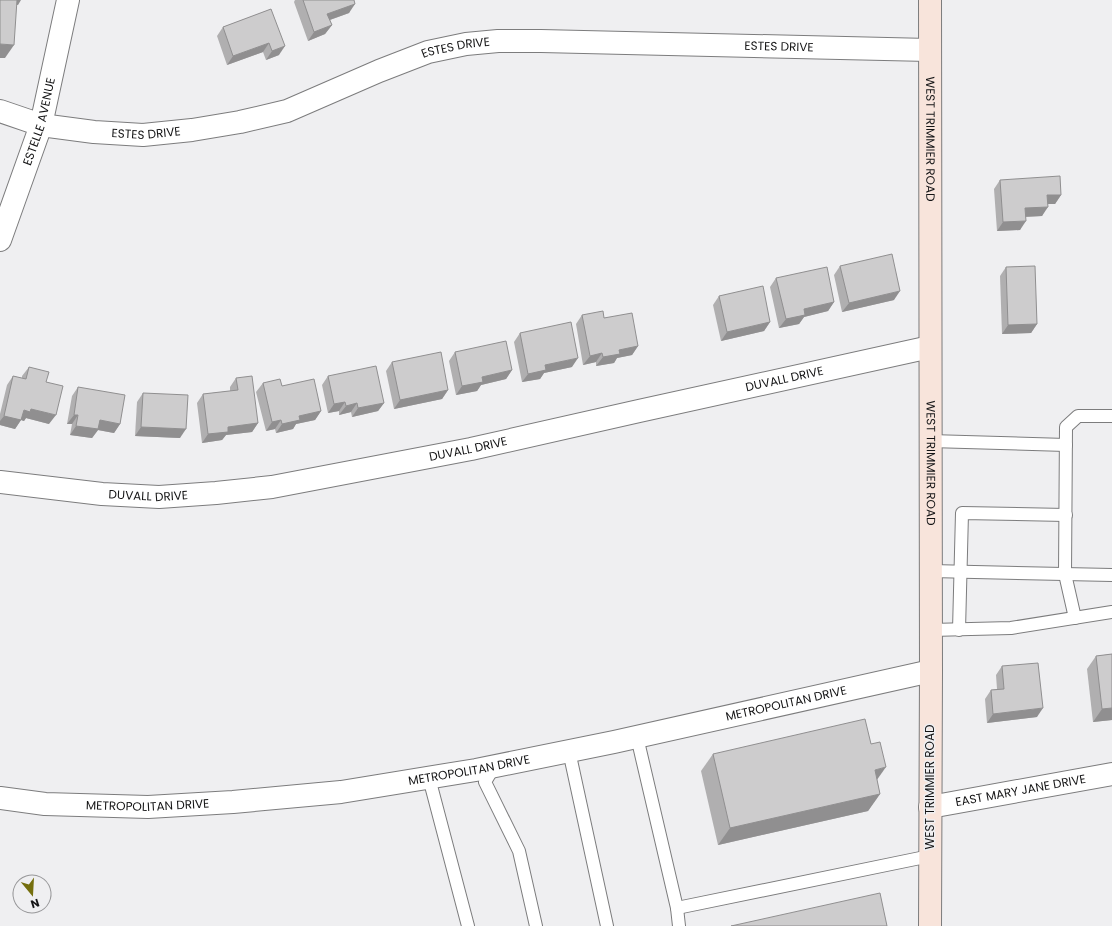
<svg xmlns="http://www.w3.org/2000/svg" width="1112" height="926" viewBox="0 0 1112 926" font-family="Poppins,sans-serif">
<rect width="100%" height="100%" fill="#efeff1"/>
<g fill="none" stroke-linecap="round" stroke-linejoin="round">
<defs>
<g id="lane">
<path d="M930 441 1066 445"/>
<path d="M931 571 1112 575"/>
<path d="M1075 618 1065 574 1066 427 1078 416H1112"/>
<path d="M931 630 1011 628 1112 612"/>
<path d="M959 630 962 513 1066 515"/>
<path d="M637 737 677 908 679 926"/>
<path d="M569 751 607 926"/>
<path d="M494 767 485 782 519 851 536 926"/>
<path d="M429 778 468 926"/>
<path d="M677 908 930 856"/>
</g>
<g id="street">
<path id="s1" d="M0 111 41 125 94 132 143 135 192 130 240 122 287 111 379 71 428 52 466 44 498 41H541L929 50"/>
<path id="s2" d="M0 240 41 125 68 0"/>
<path id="s3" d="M0 482 102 494 159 497 216 493 272 487 471 449 639 411 930 347"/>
<path id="s4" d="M0 798 45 804 148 807 233 802 341 792 476 770 614 742 931 671"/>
<path id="s5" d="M930 807 1112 774"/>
</g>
<g id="secondary">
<path id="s6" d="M930 0 931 671 930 926"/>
</g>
</defs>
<use href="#lane" stroke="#7c7c7d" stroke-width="14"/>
<use href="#street" stroke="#7c7c7d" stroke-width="24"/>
<use href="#secondary" stroke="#7c7c7d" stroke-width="24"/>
<use href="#lane" stroke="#fff" stroke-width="12"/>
<use href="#street" stroke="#fff" stroke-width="22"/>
<use href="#secondary" stroke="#f8e4db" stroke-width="22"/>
</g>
<g fill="#b0afb0">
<path d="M295 0H354L349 13 330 20 332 25 325 34 308 41 294 2Z"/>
<path d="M271 9 279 55 266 60 263 52 227 65 217 36 223 27Z"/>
<path d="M1000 180 1061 195 1055 204H1048L1042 216 1026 217 1020 230 997 231 994 189Z"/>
<path d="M840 266 894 300 842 312 834 275Z"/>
<path d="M1006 267 1037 324 1031 333 1002 334 1000 276Z"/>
<path d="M776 278 834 302 828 311 804 317 799 324 779 328 770 287Z"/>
<path d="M719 296 770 322 764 331 721 341 713 305Z"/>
<path d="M582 315 604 318 638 346 632 355 617 358 614 363 596 366V362L583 365 576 324Z"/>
<path d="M520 333 572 367 544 373 540 379 522 382 514 342Z"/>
<path d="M455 352 512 370 506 379 481 385 477 391 456 395 449 361Z"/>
<path d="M392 362 448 390 442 399 394 409 386 371Z"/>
<path d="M29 367 46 382 49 424 26 418 24 421 21 420 15 429 0 425V414L7 385 13 376 22 378V376Z"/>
<path d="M328 376 384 403 378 411 352 417 351 412 339 415V411L328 413 322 385Z"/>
<path d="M236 378 258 423 252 432 226 435 222 440 202 443 197 403 203 394 230 391V387Z"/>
<path d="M263 383 282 386 321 411 315 420 296 424 293 429 276 433 275 429 266 431 256 392Z"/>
<path d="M78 387 120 424 114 433 98 430 92 438 70 435 72 424H67L72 396Z"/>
<path d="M143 393 180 438 135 436 137 402Z"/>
<path d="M1112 654V720L1093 722 1087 669 1096 656Z"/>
<path d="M1002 666 1037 717 987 723 985 699 991 690 997 689 996 675Z"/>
<path d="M713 754 877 780 880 794 868 811 718 845 701 771Z"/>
</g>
<g fill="#908f90">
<path d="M12 0H21L18 5 9 4Z"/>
<path d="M355 4 349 13 321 23 327 14Z"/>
<path d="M332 25 325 34 308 41 314 32Z"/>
<path d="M269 43 263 52 227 65 233 56Z"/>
<path d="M0 44 14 45 5 58H0Z"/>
<path d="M285 46 279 55 266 60 272 51Z"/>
<path d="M1047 195H1061L1055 204H1041Z"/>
<path d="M1048 207 1042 216 1019 217 1025 208Z"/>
<path d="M1026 221 1020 230 997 231 1003 222Z"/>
<path d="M900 291 894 300 842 312 849 303Z"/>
<path d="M834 302 828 311 804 317 799 324 779 328 786 319 804 309Z"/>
<path d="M770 322 764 331 721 341 727 332Z"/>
<path d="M1037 324 1031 333 1002 334 1008 325Z"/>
<path d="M638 346 632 355 617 358 614 363 596 366 603 357 619 350Z"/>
<path d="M602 353 596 362 583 365 590 356Z"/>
<path d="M578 358 572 367 544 373 540 379 522 382 528 374 545 365Z"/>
<path d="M512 370 506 379 481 385 477 391 456 395 462 386 482 377Z"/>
<path d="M448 390 442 399 394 409 400 400Z"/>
<path d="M345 402 339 411 328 413 334 404Z"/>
<path d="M357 403 351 412 339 415 346 406Z"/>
<path d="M384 403 378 411 352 417 358 408Z"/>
<path d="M31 409 56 415 49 424 26 418 24 421 21 420 15 429 0 425V421L4 416Z"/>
<path d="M321 411 315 420 296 424 293 429 276 433 282 424 299 416Z"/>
<path d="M74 415H78L72 424H67Z"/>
<path d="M100 420 120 424 114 433 98 430 92 438 70 435 76 426Z"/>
<path d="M281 420 275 429 266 431 272 422Z"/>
<path d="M258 423 252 432 226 435 222 440 202 443 208 434 228 427Z"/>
<path d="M141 427 186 429 180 438 135 436Z"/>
<path d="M1043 708 1037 717 987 723 993 714Z"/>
<path d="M1112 708V720L1093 722 1102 709Z"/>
<path d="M886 767 874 784 875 770Z"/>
<path d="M880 794 868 811 718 845 730 828Z"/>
</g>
<g fill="#cdcccd" stroke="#908f90">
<path d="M0 0H17L14 45 0 44Z"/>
<path d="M303 0H354L355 4 327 14 332 25 314 32Z"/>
<path d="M271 9 285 46 272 51 269 43 233 56 223 27Z"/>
<path d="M1060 176 1061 195H1047L1048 207 1025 208 1026 221 1003 222 1000 180Z"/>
<path d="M892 254 900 291 849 303 840 266Z"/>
<path d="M1035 266 1037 324 1008 325 1006 267Z"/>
<path d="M827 267 834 302 804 309 805 315 786 319 776 278Z"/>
<path d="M763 286 770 322 727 332 719 296Z"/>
<path d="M603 311 604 318 632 313 638 346 619 350 620 354 603 357 602 353 590 356 582 315Z"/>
<path d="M571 322 578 358 545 365 546 370 528 374 520 333Z"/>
<path d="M506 341 512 370 482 377 483 382 462 386 455 352Z"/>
<path d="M441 352 448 390 400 400 392 362Z"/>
<path d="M376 366 384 403 358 408 357 403 346 406 345 402 334 404 328 376Z"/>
<path d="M29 367 49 372 46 382 63 386 56 415 31 409 30 412 24 410 21 420 4 416 13 376 26 379Z"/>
<path d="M252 376 258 423 228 427V432L208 434 203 394 238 390 236 378Z"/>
<path d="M280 379 282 386 314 379 321 411 299 416 300 420 282 424 281 420 272 422 263 383Z"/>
<path d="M78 387 125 395 120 424 100 420 98 429 76 426 78 415H74Z"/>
<path d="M143 393 188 395 186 429 141 427Z"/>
<path d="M1112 654V708L1102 709 1096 656Z"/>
<path d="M1038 663 1043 708 993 714 991 690 1004 689 1002 666Z"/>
<path d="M865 719 871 744 880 742 886 767 875 770 880 794 730 828 713 754Z"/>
<path d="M880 893 887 926H731Z"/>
</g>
<g text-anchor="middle" stroke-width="3" stroke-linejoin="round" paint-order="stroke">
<g font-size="12" fill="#141415" stroke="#efeff1">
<text dy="4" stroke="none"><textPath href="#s1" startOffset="797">ESTES DRIVE</textPath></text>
<text dy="4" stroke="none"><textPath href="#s1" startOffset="473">ESTES DRIVE</textPath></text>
<text dy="4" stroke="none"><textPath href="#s2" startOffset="125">ESTELLE AVENUE</textPath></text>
<text dy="4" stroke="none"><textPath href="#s1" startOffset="149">ESTES DRIVE</textPath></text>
<text dy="4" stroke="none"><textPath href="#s6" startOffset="139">WEST TRIMMIER ROAD</textPath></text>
<text dy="4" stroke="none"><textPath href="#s3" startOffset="797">DUVALL DRIVE</textPath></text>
<text dy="4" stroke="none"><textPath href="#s3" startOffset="473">DUVALL DRIVE</textPath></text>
<text dy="4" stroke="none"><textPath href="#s6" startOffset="463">WEST TRIMMIER ROAD</textPath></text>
<text dy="4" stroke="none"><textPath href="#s3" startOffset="149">DUVALL DRIVE</textPath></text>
<text dy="4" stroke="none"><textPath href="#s4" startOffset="796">METROPOLITAN DRIVE</textPath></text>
<text dy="4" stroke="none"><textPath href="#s4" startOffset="472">METROPOLITAN DRIVE</textPath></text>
<text transform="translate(930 787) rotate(-90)" y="4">WEST TRIMMIER ROAD</text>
<text dy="4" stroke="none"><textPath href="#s5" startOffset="92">EAST MARY JANE DRIVE</textPath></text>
<text dy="4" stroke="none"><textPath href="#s4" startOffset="148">METROPOLITAN DRIVE</textPath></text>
</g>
</g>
<g transform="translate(32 894) rotate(162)"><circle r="19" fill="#efeff1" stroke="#979799"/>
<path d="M0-3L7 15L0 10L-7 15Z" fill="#756f0e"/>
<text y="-6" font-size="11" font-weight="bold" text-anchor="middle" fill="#141415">N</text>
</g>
</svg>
